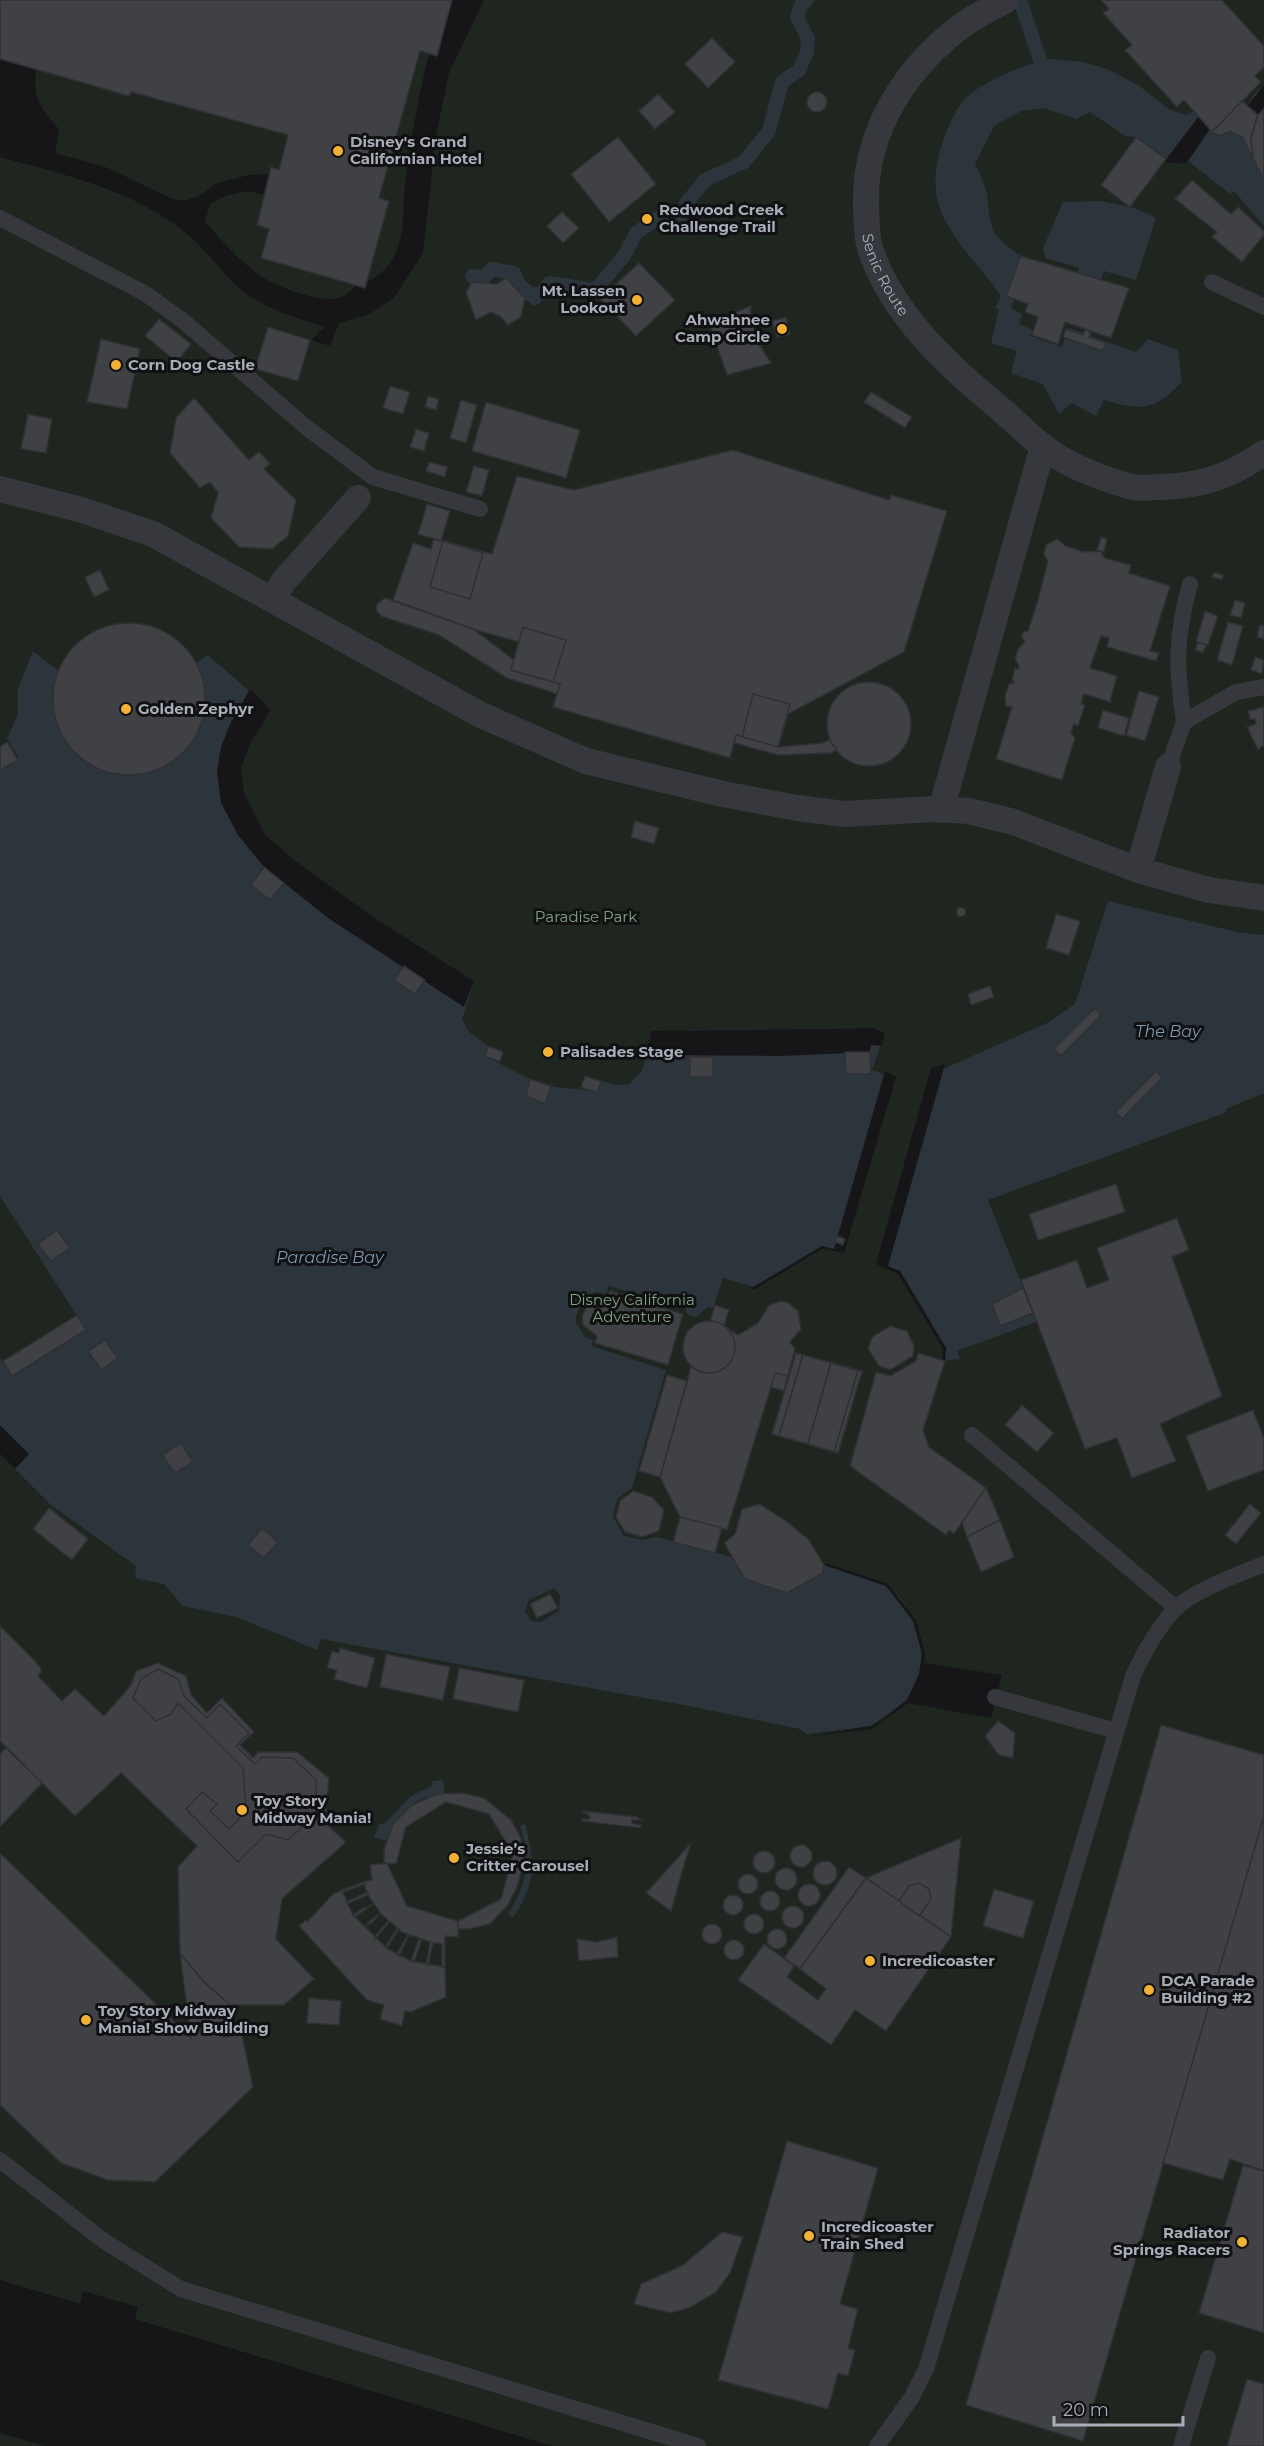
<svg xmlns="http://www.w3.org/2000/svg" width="1264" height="2446" viewBox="0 0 1264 2446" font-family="Montserrat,sans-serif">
<rect width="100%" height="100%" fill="#161618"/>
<g fill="#1e261f">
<path d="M484 0H1264V2446H552L135 2319 138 2307 83 2291 80 2304 0 2280V157C63 174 137 191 188 235 208 251 222 274 242 290 265 309 298 319 325 327L311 340 330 346 339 323 369 314 394 298 423 253 436 136 449 73Z"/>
<path d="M420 51 429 53C418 100 409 147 404 194 403 208 404 222 401 236 397 256 386 274 367 281L389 202 379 198Z"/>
<path d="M36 69 129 96 131 92 288 135 279 170 271 168 270 174 249 175 214 184 203 194 185 201 172 199 108 168 55 153 59 129C40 107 33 101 36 69Z"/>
<path d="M249 191 264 195 269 229 261 258 356 285C351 291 346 296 338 298 319 303 273 286 258 274 239 260 220 240 205 221L210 204 225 196Z"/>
<path d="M0 2433 45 2446H0Z"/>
</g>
<g fill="#2c353c" fill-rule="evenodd">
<path d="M1053 59 1083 62 1107 69 1138 85 1169 109 1186 115 1193 111 1212 132 1219 136 1242 115 1255 93 1264 85V226L1234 191 1231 195 1188 161 1166 159 1136 137 1125 136 1090 112 1076 119 1044 108 1021 111 994 126 975 163C979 173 985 184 987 194 991 231 989 234 1021 256L1006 296 1014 299 1011 308 1022 314 1019 324 1033 330 1030 336 1062 347 1069 328 1136 352 1148 339 1178 350 1182 382C1153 411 1143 411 1104 400L1096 416 1071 403 1059 414 1043 384 1011 373 1017 351 991 343 999 309 995 308 1001 296C980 265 952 242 939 206 928 176 945 121 966 98 982 82 1030 61 1053 59Z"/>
<path d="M1101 201 1135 208 1156 218 1136 280 1104 271 1101 280 1078 273 1079 268 1046 258 1043 248 1063 202Z"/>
<path d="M33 651 69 679C68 686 65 694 65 701 67 785 197 781 193 696 193 687 188 677 186 669L208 655 271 710 250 744 241 769 244 792 266 836 296 861 369 914 474 981 462 1019 468 1031 488 1046 485 1056 530 1079 526 1097 545 1104 551 1086C568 1090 581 1087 597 1093L601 1081 616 1085 629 1084 642 1071 647 1055 688 1030 874 1028 885 1033 872 1070 893 1077 841 1252 822 1246 754 1287 723 1278 713 1308 707 1307 697 1317 688 1315 685 1308 609 1286 606 1294 596 1292 582 1299 575 1321 585 1337 593 1340 591 1346 666 1370 632 1488 617 1499 613 1517 624 1536 643 1540 657 1537 732 1557 745 1579 796 1587 823 1573 824 1565C841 1571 873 1577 887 1586 910 1602 924 1638 921 1665L1000 1677 907 1700 871 1726 807 1734 800 1729 689 1706 321 1639 317 1650 236 1617 183 1606 164 1584 135 1578 136 1566 51 1505 0 1454V1358L13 1376 86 1330 0 1196V771L19 758 7 739 18 714V689ZM554 1588 560 1596 559 1611 540 1622 531 1621 525 1611 529 1600Z"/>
<path d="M1108 901 1237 932 1264 935V1093L1226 1109 1227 1112 988 1200 1023 1288 992 1304 1000 1326 1033 1313 1036 1322 957 1351 960 1359 945 1361 946 1348 900 1271 887 1267 934 1069 945 1068 1047 1023 1075 1004Z"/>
<path d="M443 1780 445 1798C441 1798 435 1796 430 1796 412 1799 391 1823 387 1841L374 1837 380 1823 384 1824 411 1796 433 1785 432 1781Z"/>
<path d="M525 1824C535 1859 536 1887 513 1917L508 1914C527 1885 531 1859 520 1826Z"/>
</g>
<g fill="#161618">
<path d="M1264 85V108L1258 115 1247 106Z"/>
<path d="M1199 116 1210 129 1186 164 1164 162Z"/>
<path d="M250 689 271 710 250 744 241 769 244 792 266 836 296 861 369 914 474 981 464 1007 328 918 264 867 238 835 221 803 217 772 221 747 231 722Z"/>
<path d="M874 1028 885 1033 882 1046 871 1045 870 1052 782 1056 647 1055 651 1031Z"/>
<path d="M945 1064 888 1266 900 1271 946 1348 945 1361 942 1360 943 1349 898 1274 876 1264 931 1068Z"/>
<path d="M885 1071 896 1077 844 1253 822 1249 755 1289H750L822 1246 834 1249Z"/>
<path d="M0 1425 29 1454 15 1469 0 1454Z"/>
<path d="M826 1563 888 1584 916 1620 925 1653 924 1663 1002 1675 991 1718 908 1703 872 1729 805 1737 871 1726 881 1721 907 1700 919 1674 922 1654 913 1621 886 1586 824 1565Z"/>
</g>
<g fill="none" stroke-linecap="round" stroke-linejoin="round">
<g stroke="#2c353c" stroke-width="14">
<path d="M1020 0 1046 78"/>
<path d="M472 276 484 278 492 269 514 273 519 285 535 298"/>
<path d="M531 295 542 293 549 283 595 290 624 256 636 233 658 218 678 221 687 202 705 180 744 162 769 131 782 82 799 70 807 52 808 39 797 17 801 5 807 0"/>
</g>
</g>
<g fill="#404145" stroke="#303034" stroke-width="1.5">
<path d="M0 0H452L437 56 420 51 379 198 389 201 365 288 261 258 269 229 257 225 271 167 279 170 288 135 131 92 129 96 0 59Z"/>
<path d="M1101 0H1222L1264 46V67L1255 76 1261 82 1212 132 1184 100 1177 107 1125 50 1132 45 1103 13 1109 9Z"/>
<path d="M712 38 735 62 708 88 685 64Z"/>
<circle cx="817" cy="102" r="10"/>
<path d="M658 94 675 112 655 129 639 111Z"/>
<path d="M1242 101 1258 115 1251 138 1253 159 1242 137 1230 131 1219 136 1212 132Z"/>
<path d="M1264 108V180L1253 159 1251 138 1258 115Z"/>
<path d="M618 137 656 184 609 222 571 174Z"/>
<path d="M1136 137 1166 159 1130 207 1101 185Z"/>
<path d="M1192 180 1231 214 1238 207 1264 231V235L1242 262 1212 237 1217 232 1175 199Z"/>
<path d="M562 212 579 228 563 243 547 226Z"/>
<path d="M1021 256 1129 288 1111 338 1065 322 1058 344 1032 335 1038 317 1025 312 1028 304 1006 296Z"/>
<path d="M639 263 675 300 636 336 600 299Z"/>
<path d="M506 278 525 298 521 317 508 325 501 317 491 312 476 320 466 292 472 282 497 284Z"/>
<path d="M751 306 750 315 759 344 771 363 727 375 709 323Z"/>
<path d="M786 317 790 334 777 337 772 321Z"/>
<path d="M159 319 191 344 177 362 145 336Z"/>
<path d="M268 327 310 340 298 381 255 369Z"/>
<path d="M1066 329 1083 335 1085 330 1091 332 1089 337 1106 343 1103 351 1063 337Z"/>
<path d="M101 339 140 349 127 409 87 402Z"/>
<path d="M390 386 410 392 403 414 383 408Z"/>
<path d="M871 392 912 417 905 428 864 402Z"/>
<path d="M428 396 439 399 436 410 425 407Z"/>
<path d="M194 398 249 460 259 452 270 463 264 469 296 500 288 536 272 549 239 547 211 518 218 493 210 482 200 488 170 453 176 418Z"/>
<path d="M461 400 477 405 466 443 450 438Z"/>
<path d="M486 402 580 430 566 478 472 451Z"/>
<path d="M28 414 52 419 46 453 21 449Z"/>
<path d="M416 429 429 433 424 451 410 447Z"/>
<path d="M733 450 889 500 891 495 947 511 904 652 788 714 778 747 736 735 730 758 553 707 560 684 511 670 519 642 473 629 393 600 413 543 431 549 434 538 492 554 517 476 574 490Z"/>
<path d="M429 462 447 467 445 477 426 471Z"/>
<path d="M474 466 489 470 482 496 466 492Z"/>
<path d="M427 504 450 511 441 541 418 534Z"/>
<path d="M1101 537 1107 539 1104 552 1097 550Z"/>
<path d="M1057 539 1066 546 1084 552 1100 551 1105 558 1131 565 1129 573 1170 586 1150 651 1159 653 1156 661 1107 647 1109 638 1101 636 1090 668 1117 676 1110 702 1084 694 1081 704 1085 705 1078 726 1074 724 1071 733 1075 738 1062 780 996 759 1012 707 1006 706 1005 696 1009 684 1015 683 1012 679 1015 668 1018 669 1019 666 1015 659 1018 649 1025 642 1022 638 1023 632 1028 631 1038 600 1048 561 1044 554 1046 545Z"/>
<path d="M443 541 483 553 470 599 430 587Z"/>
<path d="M100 570 109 590 94 597 85 577Z"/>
<path d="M1214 572 1223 575 1222 580 1212 577Z"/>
<path d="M385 598 473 629 514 660 511 670 560 684 557 694 507 678 439 635 381 616 376 610 377 604Z"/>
<path d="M1235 600 1245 603 1241 618 1230 615Z"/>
<path d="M1205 611 1218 616 1208 645 1196 642Z"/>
<path d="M1228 622 1243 626 1232 665 1217 660Z"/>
<circle cx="129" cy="699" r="76"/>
<path d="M1260 625 1264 626V639L1257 637Z"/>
<path d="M523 627 566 640 553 682 511 670Z"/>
<path d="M1198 642 1206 645 1203 653 1195 650Z"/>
<path d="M1255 657 1264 660 1262 674 1251 670Z"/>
<circle cx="869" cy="724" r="42"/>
<path d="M1139 691 1159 697 1145 741 1126 735Z"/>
<path d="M753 694 790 704 778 747 742 737Z"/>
<path d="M1264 707V745L1258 750 1247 727 1256 724 1255 719H1250L1248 711Z"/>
<path d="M1103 710 1129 718 1124 736 1098 728Z"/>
<path d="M736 735 778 747 822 743 829 740 837 750 831 753 778 755 734 743Z"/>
<path d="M7 742 18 760 0 770V747Z"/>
<path d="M635 821 659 828 654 844 631 837Z"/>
<path d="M264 867 284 883 270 900 251 885Z"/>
<circle cx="961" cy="912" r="4.5"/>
<path d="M1056 914 1080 921 1069 955 1046 948Z"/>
<path d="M404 966 425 980 415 994 394 980Z"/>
<path d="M990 986 994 997 971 1005 968 994Z"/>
<path d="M1095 1008 1101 1015 1061 1056 1054 1049Z"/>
<path d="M488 1046 503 1052 500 1062 485 1056Z"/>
<path d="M845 1052H870L871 1074H846Z"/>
<rect x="690" y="1057" width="23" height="20"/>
<path d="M1156 1071 1162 1078 1122 1119 1116 1112Z"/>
<path d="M585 1076 601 1081 597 1093 581 1087Z"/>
<path d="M530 1079 551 1086 545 1104 526 1096Z"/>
<path d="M1116 1184 1125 1212 1038 1240 1029 1214Z"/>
<path d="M1177 1218 1189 1250 1172 1257 1222 1396 1160 1424 1176 1461 1132 1478 1117 1438 1085 1449 1021 1280 1077 1260 1087 1288 1109 1280 1097 1248Z"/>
<path d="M57 1230 70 1248 51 1261 38 1244Z"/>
<path d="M837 1236 845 1239 843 1245 835 1242Z"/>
<path d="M1023 1288 1033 1313 1000 1326 992 1304Z"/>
<path d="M610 1291 683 1314 668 1365 595 1343 597 1336 583 1325 582 1316 591 1299 599 1296 608 1297Z"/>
<path d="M780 1301 787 1302 798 1311 801 1329 790 1342 795 1349 784 1391 771 1387 727 1530 680 1517 660 1477 691 1367 682 1350 688 1330 706 1321 710 1322 715 1305 729 1310 724 1326 738 1335 758 1323 769 1305Z"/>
<path d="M77 1315 86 1330 12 1376 3 1361Z"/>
<circle cx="709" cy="1347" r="26"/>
<path d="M890 1326 907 1331 914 1346 913 1356 890 1370 879 1366 868 1349 872 1337Z"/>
<path d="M105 1340 118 1358 101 1370 88 1351Z"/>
<path d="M796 1353 862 1371 838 1453 772 1434Z"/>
<path d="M796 1353 803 1355 779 1436 772 1434Z"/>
<path d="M918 1353 945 1361 923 1430 929 1447 986 1488 954 1534 949 1530 946 1535 850 1466 876 1372 890 1376 916 1361Z"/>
<path d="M803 1355 831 1363 808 1444 779 1436Z"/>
<path d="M831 1363 858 1371 834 1452 808 1444Z"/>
<path d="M858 1371H862L838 1453 834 1452Z"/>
<path d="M775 1373 787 1376 784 1391 771 1387Z"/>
<path d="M667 1375 687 1381 660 1477 639 1471Z"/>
<path d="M1022 1405 1054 1433 1037 1452 1005 1425Z"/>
<path d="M1253 1410 1264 1438V1470L1208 1491 1186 1436Z"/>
<path d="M181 1443 193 1462 175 1473 162 1455Z"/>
<path d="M986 1488 1000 1520 967 1537 962 1522Z"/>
<path d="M633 1491 652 1497 664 1510 659 1531 642 1537 625 1532 616 1517 620 1501Z"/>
<path d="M759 1504 785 1520 809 1540 824 1565 823 1573 787 1593 745 1579 724 1543 735 1534 742 1509Z"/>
<path d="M1250 1504 1261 1513 1236 1544 1225 1535Z"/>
<path d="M49 1508 88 1539 72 1560 33 1529Z"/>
<path d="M680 1517 722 1528 715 1553 673 1542Z"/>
<path d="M1000 1520 1014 1557 981 1572 967 1537Z"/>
<path d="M262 1528 278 1542 264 1558 248 1545Z"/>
<path d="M550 1594 558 1608 537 1618 530 1604Z"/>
<path d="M0 1626 34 1660 42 1670 38 1676 62 1701 75 1689 104 1716 131 1685 136 1671 158 1663 186 1676 191 1695 207 1713 222 1698 254 1732 240 1745 253 1758 258 1752H297L329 1778 325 1823 346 1842 282 1899 276 1939 314 1979 284 2005H230L204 1982 180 1954 178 1867 197 1846 121 1773 75 1816 0 1741Z"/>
<path d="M340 1648 375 1658 367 1688 334 1679 337 1670 327 1668 332 1651 339 1653Z"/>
<path d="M386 1654 450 1667 443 1700 380 1687Z"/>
<path d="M459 1668 524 1680 518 1712 453 1699Z"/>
<path d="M158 1669 178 1679 184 1696 207 1718 220 1704 249 1733 236 1746 255 1764 262 1757 293 1758 316 1780V1815L288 1840 266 1834 238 1862 186 1809 202 1792 217 1804 210 1811 229 1829 246 1812 243 1768 178 1703 171 1714 156 1721 133 1698 141 1679Z"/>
<path d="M998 1721 1015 1733 1013 1758 999 1755 985 1736Z"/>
<path d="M1161 1725 1264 1755V1816L1083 2441 966 2405Z"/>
<path d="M6 1748 42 1783 0 1827V1754Z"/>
<path d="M463 1793 484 1798 511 1820 521 1838 524 1863 517 1887 508 1905 490 1924 469 1929H458V1921L501 1899 513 1854 489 1814 446 1802 406 1827 396 1864 384 1863V1850L393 1824 412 1805 437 1794Z"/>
<path d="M582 1811 637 1817 641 1820H632V1823L641 1825 640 1828 581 1821 582 1819H589L590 1816Z"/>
<path d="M1264 1816V2171L1230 2159 1223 2180 1163 2163Z"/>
<path d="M961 1838 951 1937 866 1878 882 1871Z"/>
<path d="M691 1843 682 1872 671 1911 646 1893Z"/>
<circle cx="801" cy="1856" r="11"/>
<circle cx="764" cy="1862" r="11"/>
<path d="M0 1853 191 2038 180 1954 204 1982 230 2005 223 2037 242 2035 253 2087 155 2182 108 2180 61 2163 0 2105Z"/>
<circle cx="825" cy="1873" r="12"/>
<path d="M387 1863 407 1906 458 1921V1937L445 1936V1944L433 1943 402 1932 381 1914 368 1895 363 1882 372 1880 370 1865Z"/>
<path d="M849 1867 866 1878 800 1969 784 1958Z"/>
<circle cx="786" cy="1879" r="11"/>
<circle cx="748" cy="1884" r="10"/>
<path d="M866 1878 951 1937 886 2031 855 2010 831 2045 738 1980 764 1944 794 1966 787 1977 818 2000 826 1989 800 1969Z"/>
<path d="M363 1882 365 1884 343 1892 342 1890Z"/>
<path d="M919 1883 929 1889 931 1899 919 1916 899 1901 909 1886Z"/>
<circle cx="809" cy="1895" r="11"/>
<path d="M994 1889 1034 1901 1023 1938 983 1926Z"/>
<path d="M342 1890 353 1915 388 1949 411 1961 445 1967 446 1997 411 2012 405 2011 402 2026 380 2019 384 2005 367 2000 299 1926 306 1920 307 1922 333 1894Z"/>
<circle cx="770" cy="1901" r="10"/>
<path d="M367 1892 368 1895 347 1904 346 1902Z"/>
<circle cx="733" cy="1905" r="10"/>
<path d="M373 1904 355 1917 353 1915 362 1909Z"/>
<circle cx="793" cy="1917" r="11"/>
<path d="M380 1913 373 1922 364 1927 371 1920Z"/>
<circle cx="754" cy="1924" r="10"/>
<path d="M388 1921 389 1923 375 1939 374 1937Z"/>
<circle cx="712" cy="1934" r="10"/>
<path d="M397 1928 399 1929 387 1948 385 1947Z"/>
<circle cx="777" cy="1939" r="10"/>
<path d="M408 1934 409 1935 399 1956 397 1954Z"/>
<path d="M617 1937 618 1957 579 1961 577 1939 597 1942Z"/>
<path d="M419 1939H422L414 1962 411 1961Z"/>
<circle cx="734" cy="1950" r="10"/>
<path d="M430 1942 433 1943 428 1965H426Z"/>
<rect x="442" y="1944" width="3" height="23"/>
<path d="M309 1998 341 2001 339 2025 307 2023Z"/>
<path d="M787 2141 878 2168 840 2304 858 2309 848 2348 855 2350 848 2376 838 2373 828 2409 718 2380Z"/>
<path d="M1243 2165 1264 2171V2333L1199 2313Z"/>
<path d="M722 2232 743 2237 730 2273 716 2292 689 2308 670 2313 634 2304 641 2284 683 2265Z"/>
<path d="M1247 2379 1264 2384V2446H1227Z"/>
</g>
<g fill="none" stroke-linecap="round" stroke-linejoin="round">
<g stroke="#37383d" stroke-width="16">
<path d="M0 218 146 294 182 320 307 428 373 477 480 509"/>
<path d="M1212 282 1264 307"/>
<path d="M1190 584C1175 637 1176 669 1184 722L1236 692 1264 687"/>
<path d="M1168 767 1184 722"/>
<path d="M972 1435 1176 1608"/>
<path d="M995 1697 1116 1731"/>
<path d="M0 2160 104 2241 181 2289 698 2446"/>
<path d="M877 2446 912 2397 926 2369 1133 1676C1144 1652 1156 1630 1174 1610 1192 1591 1240 1574 1264 1564"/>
<path d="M1181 2446 1208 2358"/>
</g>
<g stroke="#37383d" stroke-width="26">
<path id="s1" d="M1006 0C994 7 979 14 967 22 907 65 864 130 866 205 867 221 866 240 872 254 894 314 943 361 991 401 1006 413 1020 427 1035 440 1062 464 1097 477 1132 487 1140 489 1150 487 1159 487 1202 486 1228 477 1264 453"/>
<path d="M0 489 82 510 153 534 481 715 586 761 723 794 797 808 844 814 935 809 969 811 1014 822 1138 870 1209 890 1264 898"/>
<path d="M273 600 283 582 358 498"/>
<path d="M941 810 1043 446"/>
<path d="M1138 870 1168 767"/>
</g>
</g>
<g fill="#f2b134" stroke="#111113" stroke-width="2">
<circle cx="338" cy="151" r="6"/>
<circle cx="647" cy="219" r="6"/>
<circle cx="637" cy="300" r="6"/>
<circle cx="782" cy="329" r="6"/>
<circle cx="116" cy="365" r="6"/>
<circle cx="126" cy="709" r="6"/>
<circle cx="548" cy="1052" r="6"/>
<circle cx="242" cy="1810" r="6"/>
<circle cx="454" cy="1858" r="6"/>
<circle cx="870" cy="1961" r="6"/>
<circle cx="1149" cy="1990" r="6"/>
<circle cx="86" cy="2020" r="6"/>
<circle cx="809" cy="2236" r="6"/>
<circle cx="1242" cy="2242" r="6"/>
</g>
<g text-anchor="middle" stroke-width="6" stroke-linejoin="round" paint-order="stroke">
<g font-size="15" font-weight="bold" fill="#a8adb8" stroke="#111113" text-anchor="start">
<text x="350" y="147">Disney's Grand<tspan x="350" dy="17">Californian Hotel</tspan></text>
<text x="659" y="215">Redwood Creek<tspan x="659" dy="17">Challenge Trail</tspan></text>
<text x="625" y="296" text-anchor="end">Mt. Lassen<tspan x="625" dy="17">Lookout</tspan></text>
<text x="770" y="325" text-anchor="end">Ahwahnee<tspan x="770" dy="17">Camp Circle</tspan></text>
<text x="128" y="370">Corn Dog Castle</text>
<text x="138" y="714">Golden Zephyr</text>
<text x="560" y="1057">Palisades Stage</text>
<text x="254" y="1806">Toy Story<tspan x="254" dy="17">Midway Mania!</tspan></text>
<text x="466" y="1854">Jessie’s<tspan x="466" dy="17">Critter Carousel</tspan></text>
<text x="882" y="1966">Incredicoaster</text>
<text x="1161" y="1986">DCA Parade<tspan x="1161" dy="17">Building #2</tspan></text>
<text x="98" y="2016">Toy Story Midway<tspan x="98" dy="17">Mania! Show Building</tspan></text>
<text x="821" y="2232">Incredicoaster<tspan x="821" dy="17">Train Shed</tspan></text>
<text x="1230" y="2238" text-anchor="end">Radiator<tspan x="1230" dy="17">Springs Racers</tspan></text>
</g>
<g font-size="15" fill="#a8adb8" stroke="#111113">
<text dy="5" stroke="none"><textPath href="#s1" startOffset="336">Senic Route</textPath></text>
</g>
<g font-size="15" fill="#7fa381" stroke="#111113">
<text x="586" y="922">Paradise Park</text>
<text x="632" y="1305">Disney California<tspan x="632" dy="17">Adventure</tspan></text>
</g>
<g font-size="16" font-style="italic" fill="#7f9bb3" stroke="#111113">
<text x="1168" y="1037">The Bay</text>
<text x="330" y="1263">Paradise Bay</text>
</g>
</g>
<path d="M1054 2416v9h129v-9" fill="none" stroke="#a8adb8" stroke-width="3"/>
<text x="1063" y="2416" font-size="18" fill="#a8adb8" stroke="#111113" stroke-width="4.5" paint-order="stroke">20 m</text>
</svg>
